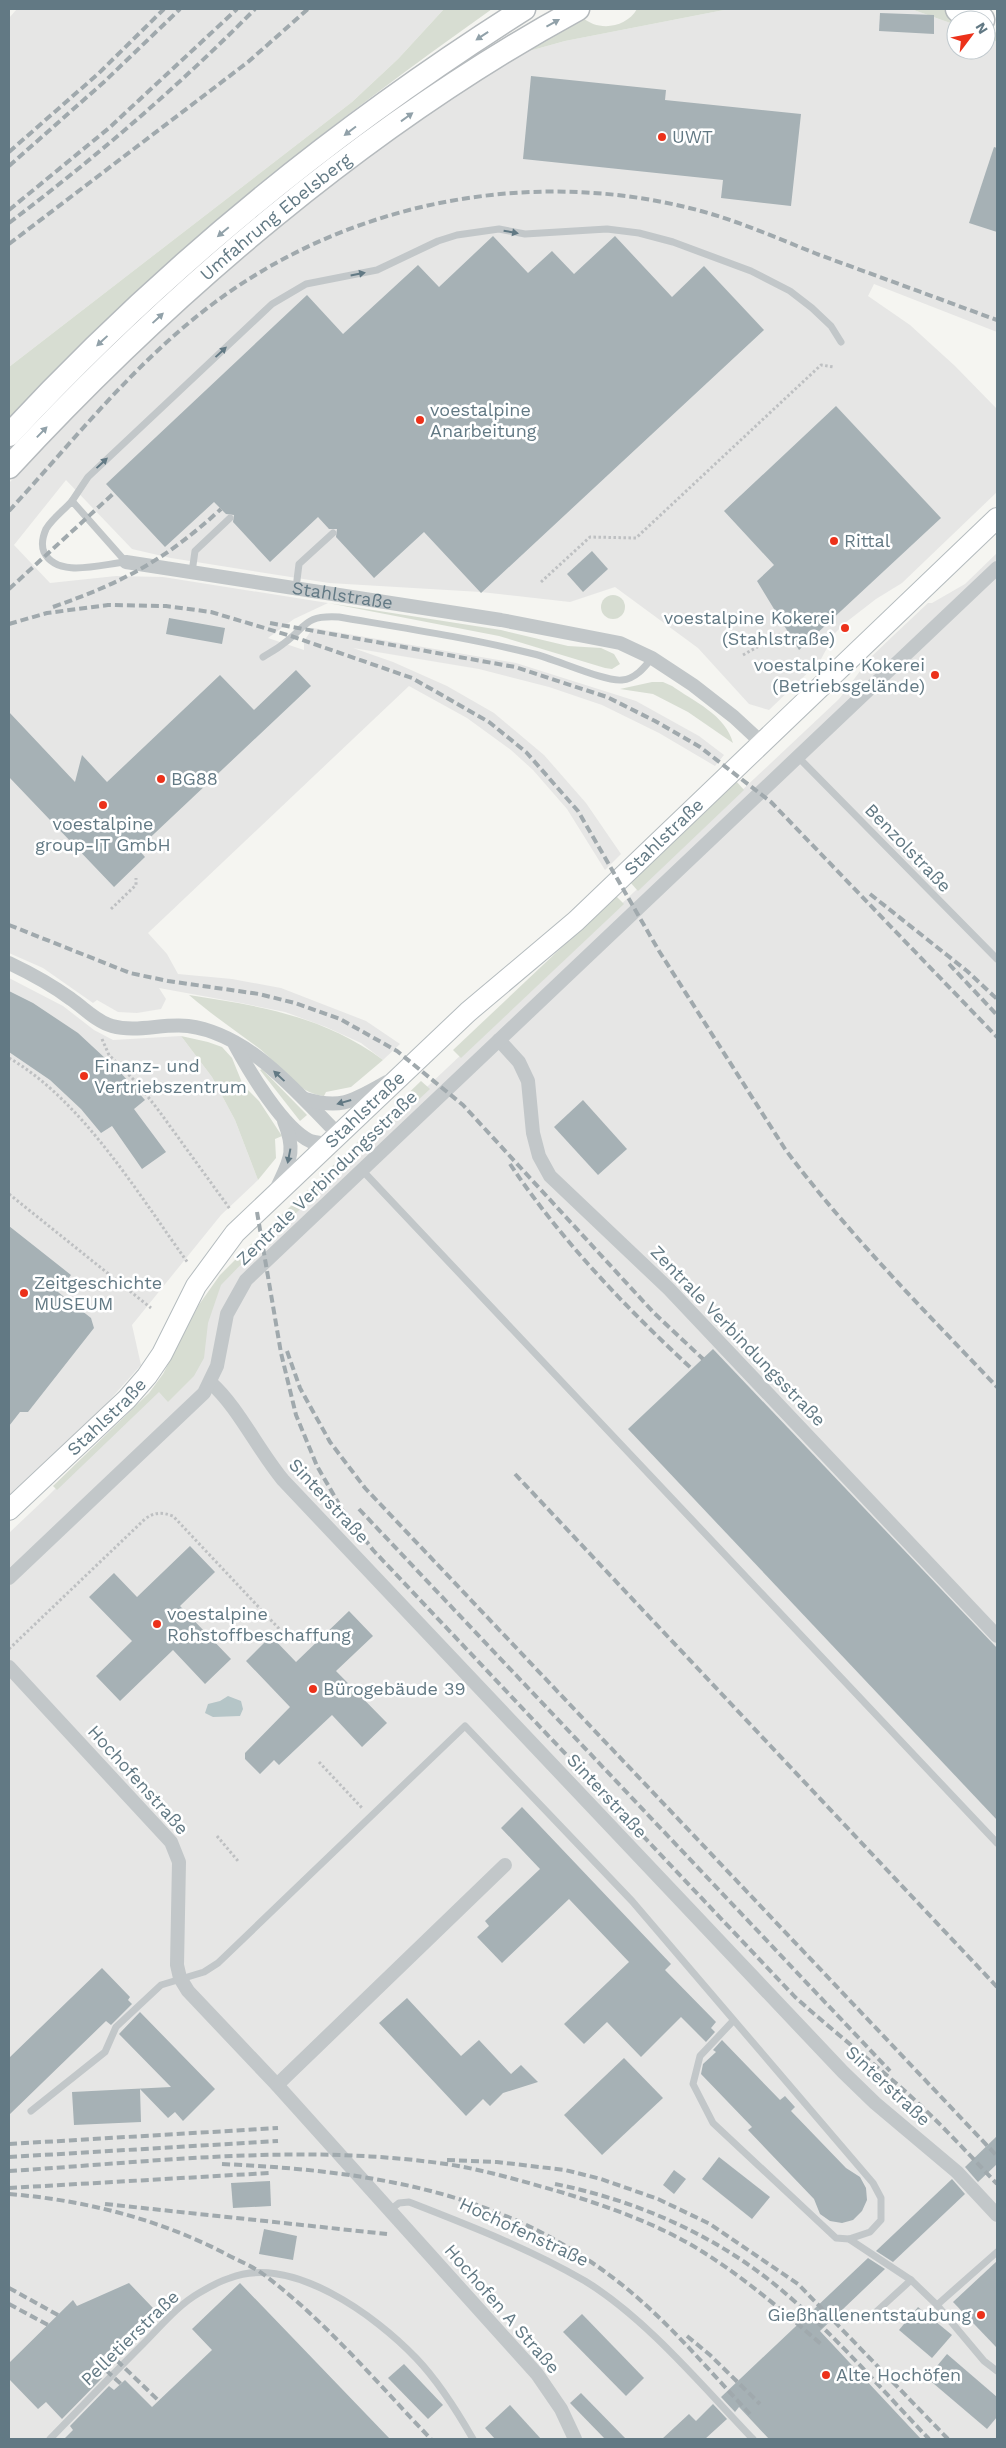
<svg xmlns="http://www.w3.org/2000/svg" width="1006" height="2448" viewBox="0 0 1006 2448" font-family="'Work Sans',sans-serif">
<rect width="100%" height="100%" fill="#f5f5f1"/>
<g fill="#e6e6e5">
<path d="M17 9H444L398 59 352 102 9 367V18Z"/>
<path d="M729 9H911L956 25V50H986V37L997 42V332L874 284 868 296 910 325 955 366 997 409V492L902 583 876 599 845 623 835 633 820 661 769 710 749 704 698 648 615 587 570 602 481 592 329 583 171 558 132 549 66 480 14 545 50 583 116 576 163 577 328 603 294 619 268 638 304 650V641L313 628 516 663 636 701 699 736 724 755 715 766 659 733 602 705 549 687 479 669 353 648 393 662 447 686 494 713 544 755 586 803 621 854 605 870 567 809 533 770 511 750 467 718 409 686 148 933 167 954 178 974 232 979 281 988 366 1021 400 1044 383 1060 361 1043 326 1027 285 1012 241 1003 159 988 166 999 161 1009 137 1013 118 1012 97 1000 93 1003 43 968 9 953V483L119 368 189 303 355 166 493 69 529 51 565 41Z"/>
<path d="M997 553V2439H9V1533L48 1496 200 1344 203 1310 223 1279 839 699 870 658 894 635 928 603H932L965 584Z"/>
<path d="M9 978 63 1006 94 1030 113 1040 181 1036 212 1077 235 1120 258 1180 221 1215 132 1325 141 1365 106 1404 9 1495Z"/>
</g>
<g fill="#d7ddd2">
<path d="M444 9H492C405 71 318 135 237 204 157 272 83 346 9 420V367L352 102 398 59Z"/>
<path d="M637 9H729L565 41 529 51 493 69 582 17C598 32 626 28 637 9Z"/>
<path d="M911 9H943L956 20V25Z"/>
<path d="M986 28 997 33V42L986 37Z"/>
<circle cx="613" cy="607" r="12"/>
<path d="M328 603 501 630 568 646 601 648 614 654 620 664 612 669 605 668 499 636Z"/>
<path d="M652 682H663L672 686C693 701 726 715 733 743L688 712 653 694 620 689Z"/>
<path d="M736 781 744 790 638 891 630 882Z"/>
<path d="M616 896 624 904 461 1058 453 1050Z"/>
<path d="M189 995C260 1006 324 1016 383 1060L351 1087 326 1092 324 1096C296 1093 280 1065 260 1049 236 1031 212 1015 189 995Z"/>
<path d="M181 1036 208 1042 222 1047 232 1058 243 1085 259 1101 282 1136 275 1139 276 1158 258 1180 235 1120 212 1077Z"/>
<path d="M262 1069 307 1115 300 1121 260 1070Z"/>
<path d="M421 1081 430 1089 269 1238 267 1229Z"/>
<path d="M256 1239 257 1248 221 1285 208 1323 204 1358 194 1376 168 1402 159 1392 57 1490 53 1486 149 1393 163 1374 198 1306 220 1275Z"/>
</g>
<path fill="#b5c5c7" d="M228 1696 241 1701 243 1709 240 1716 213 1717 205 1713 208 1704 220 1701Z"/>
<g fill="#a6b1b5">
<path d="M880 13 934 15V34L879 31Z"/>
<path d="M531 76 666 90 665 100 801 114 791 206 721 198 723 180 523 159Z"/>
<path d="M994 147 997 148V232L969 223Z"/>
<path d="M493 236 528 273 552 251 574 274 615 236 672 297 704 266 764 330 481 593 424 532 374 578 336 537 337 529H329L318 517 270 562 233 522 234 515 226 514 214 502 165 547 106 484 307 295 343 334 418 265 439 287Z"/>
<path d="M836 406 941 518 799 650 757 581 774 565 724 511Z"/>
<path d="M592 551 608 569 583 592 567 574Z"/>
<path d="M169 618 225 628 222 644 166 634Z"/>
<path d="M296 670 311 686 138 849 145 857 114 887 9 777V712L75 782 82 755 107 782 220 675 254 710Z"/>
<path d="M9 991 33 1003 78 1033 120 1072 145 1100 134 1109 166 1152 142 1169 112 1126 101 1133 81 1109 50 1080 9 1052Z"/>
<path d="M583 1100 627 1149 598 1175 554 1127Z"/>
<path d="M9 1226 71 1275 58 1292 91 1318 94 1328 28 1412H20L9 1426Z"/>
<path d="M713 1349 997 1648V1820L628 1429Z"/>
<path d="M190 1546 215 1572 180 1606 231 1659 205 1684 173 1650 120 1701 96 1676 132 1641 89 1597 114 1573 137 1597Z"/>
<path d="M349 1611 373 1636 336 1671 387 1723 362 1747 332 1715 279 1765 274 1760 260 1774 245 1759V1753L290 1707 246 1661 271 1636 296 1662Z"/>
<path d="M522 1807 671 1964 665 1970 716 2022 711 2028 715 2032 706 2042 681 2017 641 2057 607 2022 584 2044 564 2024 629 1962 569 1899 502 1963 477 1937 489 1926 485 1921 540 1869 501 1828Z"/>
<path d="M102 1968 130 1997 128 2000 132 2004 111 2025 106 2021 9 2115V2058Z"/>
<path d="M407 1998 461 2056 479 2040 511 2074 521 2065 538 2082 503 2093 490 2106 483 2099 466 2116 379 2023Z"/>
<path d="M140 2012 215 2089 183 2121 175 2112 168 2118 140 2089 141 2122 74 2125 72 2092 171 2087 119 2034Z"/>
<path d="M722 2040 780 2100 785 2096 795 2107 791 2111 846 2168 860 2177 866 2188 867 2200 862 2211 853 2220 842 2223 830 2221 820 2214 814 2199 748 2130 752 2127 701 2074 703 2064 716 2052 713 2050Z"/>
<path d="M624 2058 663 2098 602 2155 564 2115Z"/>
<path d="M997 2136V2164L978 2182 965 2167Z"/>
<path d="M719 2157 770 2197 752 2219 702 2179Z"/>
<path d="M674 2170 686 2179 674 2194 663 2185Z"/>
<path d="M952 2179 965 2194 893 2262 876 2251Z"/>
<path d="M270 2181 271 2206 233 2208 231 2183Z"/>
<path d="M264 2229 297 2236 293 2260 259 2254Z"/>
<path d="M868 2258 885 2269 820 2331 921 2439H769L739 2407 735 2412 721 2397Z"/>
<path d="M997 2261V2348L953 2302Z"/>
<path d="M129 2283 153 2308 92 2367 102 2378 62 2419 46 2402 38 2409 9 2379V2363L73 2300 77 2306Z"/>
<path d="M240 2283 390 2439H64L73 2430 70 2426 109 2386 114 2390 125 2380 152 2407 212 2350 192 2329Z"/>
<path d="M918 2307 952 2335 932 2358 899 2330Z"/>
<path d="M582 2314 644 2378 626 2396 563 2332Z"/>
<path d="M947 2354 997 2397V2417L987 2429 927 2378Z"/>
<path d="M404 2364 443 2405 428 2419 388 2378Z"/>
<path d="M581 2393 626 2439H605L570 2403Z"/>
<path d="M713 2404 727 2419 705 2439H662L689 2414 696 2421Z"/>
<path d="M510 2405 541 2439H495L485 2428Z"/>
</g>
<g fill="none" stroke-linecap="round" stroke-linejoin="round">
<defs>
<g id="secondary">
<path id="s2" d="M9 1510 127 1399 147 1376 162 1354 196 1286 235 1233 468 1012 576 921 997 518"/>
</g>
<g id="primary">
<path d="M9 435C160 272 336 128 524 9"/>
<path id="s3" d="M9 467C171 292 367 124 578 9"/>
</g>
<path id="highway" d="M959 9 981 20"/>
</defs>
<use href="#secondary" stroke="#b4bbbe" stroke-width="22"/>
<use href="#primary" stroke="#b5babd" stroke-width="25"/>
<use href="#highway" stroke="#b4b9bb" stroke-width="29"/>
<g stroke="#bec0c2" stroke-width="3" stroke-dasharray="2.5 2.5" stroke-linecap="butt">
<path d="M541 582 590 537 636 538 821 365 834 367"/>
<path d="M743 655 782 633"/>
<path d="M111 909 136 885V878"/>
<path d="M102 1039 109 1055 138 1084 159 1111 230 1209"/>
<path d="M9 1058C82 1100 139 1195 188 1263"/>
<path d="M9 1194 151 1308"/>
<path d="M9 1649 145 1519C154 1512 162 1512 173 1516L284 1634"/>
<path d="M319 1762 363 1809"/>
<path d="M217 1836 238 1861"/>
</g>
<g stroke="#c2c7c9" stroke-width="7">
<path d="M72 501 88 477 272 304 306 284 377 270 438 241 457 235 499 229 525 234 607 229 639 233 673 242 751 271 790 291 812 308 831 326 841 342"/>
<path d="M72 501 126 562C102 564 57 579 44 552 41 545 43 536 46 529 52 519 64 510 72 501Z"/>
<path d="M192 572 195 551 230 518"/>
<path d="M296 588 299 564 333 533"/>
<path d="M263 657C269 653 277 649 283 644 308 626 303 615 339 617 404 628 470 638 534 654 555 659 605 682 622 680 635 679 644 668 652 658"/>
<path d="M798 757 997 959"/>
<path d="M362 1170 997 1843"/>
<path d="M733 2021 700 2056 693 2084 713 2123 836 2238 849 2239 911 2280"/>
<path d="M31 2111 105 2052 116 2027 161 1985 204 1972 218 1963 465 1726 632 1901 873 2183 881 2198V2220L870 2232 849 2239"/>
<path d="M390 2210 399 2203 409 2202C468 2225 530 2249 585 2281 647 2319 703 2387 753 2439"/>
<path d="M937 2305 984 2361 997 2371"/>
<path d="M876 2312 911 2280 937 2305 997 2252"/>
<path d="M50 2439C81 2407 112 2375 143 2344 160 2327 178 2305 199 2293 209 2287 220 2281 230 2278 292 2254 376 2316 416 2358 439 2382 457 2411 473 2439"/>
</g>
<g stroke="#c2c7c9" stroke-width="14">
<path id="s1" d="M126 562 501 620 620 643 652 658 693 685 734 717 763 744"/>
<path d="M9 963C30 973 52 985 71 999 84 1008 97 1022 112 1026 137 1033 163 1023 188 1026 250 1034 297 1093 339 1135"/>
<path d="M499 1040 519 1062 528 1081 533 1133 539 1156 550 1176 669 1289 997 1636"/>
<path d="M235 1045C249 1071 283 1128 310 1141 316 1143 323 1143 329 1144"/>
<path d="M305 1099C343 1110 354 1100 387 1082"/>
<path d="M276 1190C289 1161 297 1153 284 1121"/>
<path d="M211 1383C238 1407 258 1450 283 1480L843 2072 875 2103 957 2172 997 2215"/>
<path d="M9 1578 204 1393 217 1366 227 1314 246 1280 997 568"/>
<path d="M9 1667 171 1842 179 1862 177 1965 180 1978 188 1991 277 2085 537 2374 561 2409 575 2439"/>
<path d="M277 2085 505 1865"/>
</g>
<use href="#secondary" stroke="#fff" stroke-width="20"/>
<use href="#primary" stroke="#fff" stroke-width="22"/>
<use href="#highway" stroke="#fff" stroke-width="26"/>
<g stroke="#a0a9ad" stroke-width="4" stroke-dasharray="8 4" stroke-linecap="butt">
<path d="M9 152 99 73 164 9"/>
<path d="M9 166 104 82 180 9"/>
<path d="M9 210 109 128 237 9"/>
<path d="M9 223C95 158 179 86 255 9"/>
<path d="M9 244 248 62 308 9"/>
<path d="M9 511C74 440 136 361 214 303 352 200 536 166 701 211 741 222 779 239 817 254 877 276 937 298 997 320"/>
<path d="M9 589 114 493"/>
<path d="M53 607C124 582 165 560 221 509"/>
<path d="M270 623 515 667 607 697 655 721 700 747 771 802 997 1037"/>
<path d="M9 624 47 613 108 605 166 606 211 612 291 636 412 678 489 722 526 752 578 811 659 951 785 1149C849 1235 924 1310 997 1387"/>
<path d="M870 894 967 971 997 999"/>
<path d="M9 925 130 973 168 981 259 994 295 1003 340 1019 397 1051 463 1105 654 1313 703 1359"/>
<path d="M949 964 997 1015"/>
<path d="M510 1164C561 1240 625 1307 692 1369"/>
<path d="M257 1212 281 1353 296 1415 317 1466 343 1511 373 1550 795 1997C826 2025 859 2051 891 2079 929 2111 963 2148 997 2184"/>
<path d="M287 1351 300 1388 330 1442 365 1488 997 2156"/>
<path d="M515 1474 997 1987"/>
<path d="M359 1509 890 2071"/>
<path d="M9 2144 278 2128"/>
<path d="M9 2157 278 2141"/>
<path d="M447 2160 497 2162 565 2170 601 2179 658 2199 710 2224 798 2284 948 2439"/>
<path d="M222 2164C377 2171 518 2193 639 2299 679 2334 713 2375 750 2414"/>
<path d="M9 2171C153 2162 301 2143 446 2164 486 2170 525 2182 564 2193 612 2208 660 2225 703 2252 746 2279 784 2312 822 2345"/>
<path d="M555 2184C639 2201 720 2237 785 2293 837 2337 882 2390 929 2439"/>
<path d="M9 2188 269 2173"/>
<path d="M9 2194C84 2200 159 2219 226 2254 239 2261 252 2266 263 2274 326 2321 377 2383 431 2439"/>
<path d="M105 2204 387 2234"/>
<path d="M9 2288 58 2315"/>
<path d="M9 2304 48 2325"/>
<path d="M687 2336 710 2355 760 2404"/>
<path d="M108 2352 159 2401"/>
<path d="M97 2362 121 2384"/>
</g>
</g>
<defs><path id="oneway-solid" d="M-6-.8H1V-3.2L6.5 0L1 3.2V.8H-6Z" transform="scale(1.25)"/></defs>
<g fill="#91a1a9">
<use href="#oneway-solid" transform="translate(553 23) rotate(-29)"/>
<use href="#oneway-solid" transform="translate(482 36) rotate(146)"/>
<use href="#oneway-solid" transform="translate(407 117) rotate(-36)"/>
<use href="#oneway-solid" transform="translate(350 131) rotate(143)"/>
<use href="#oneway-solid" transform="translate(223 232) rotate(140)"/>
<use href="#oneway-solid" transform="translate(158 318) rotate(-43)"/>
<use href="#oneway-solid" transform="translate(102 341) rotate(137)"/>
<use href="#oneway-solid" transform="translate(42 432) rotate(-46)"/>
</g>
<g fill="#627984">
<use href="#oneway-solid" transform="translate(511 232) rotate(10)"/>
<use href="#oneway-solid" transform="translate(358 274) rotate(-11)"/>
<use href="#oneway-solid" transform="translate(221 352) rotate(-43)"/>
<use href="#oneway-solid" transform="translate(102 463) rotate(-43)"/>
<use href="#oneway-solid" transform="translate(279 1076) rotate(-137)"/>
<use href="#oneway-solid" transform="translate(344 1102) rotate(164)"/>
<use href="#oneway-solid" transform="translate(289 1156) rotate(101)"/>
</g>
<g fill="#ec311a" stroke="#fff" stroke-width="2">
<circle cx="662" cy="137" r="5"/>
<circle cx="420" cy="420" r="5"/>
<circle cx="834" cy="541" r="5"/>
<circle cx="845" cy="628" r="5"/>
<circle cx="935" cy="675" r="5"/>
<circle cx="161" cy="779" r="5"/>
<circle cx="103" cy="805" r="5"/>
<circle cx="84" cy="1076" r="5"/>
<circle cx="24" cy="1293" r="5"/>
<circle cx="157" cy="1624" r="5"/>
<circle cx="313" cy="1689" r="5"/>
<circle cx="981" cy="2315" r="5"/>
<circle cx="826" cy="2375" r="5"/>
</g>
<g text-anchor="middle" stroke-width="5" stroke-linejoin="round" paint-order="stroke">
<g font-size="18" fill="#627984" stroke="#fff" text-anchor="start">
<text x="672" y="143">UWT</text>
<text x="430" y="416">voestalpine<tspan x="430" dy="21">Anarbeitung</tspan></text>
<text x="844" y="547">Rittal</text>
<text x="835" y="624" text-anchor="end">voestalpine Kokerei<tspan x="835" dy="21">(Stahlstraße)</tspan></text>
<text x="925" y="671" text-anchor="end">voestalpine Kokerei<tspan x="925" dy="21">(Betriebsgelände)</tspan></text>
<text x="171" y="785">BG88</text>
<text x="103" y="830" text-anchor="middle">voestalpine<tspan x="103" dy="21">group-IT GmbH</tspan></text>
<text x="94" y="1072">Finanz- und<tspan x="94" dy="21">Vertriebszentrum</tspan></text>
<text x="34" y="1289">Zeitgeschichte<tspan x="34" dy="21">MUSEUM</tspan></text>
<text x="167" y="1620">voestalpine<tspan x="167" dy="21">Rohstoffbeschaffung</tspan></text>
<text x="323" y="1695">Bürogebäude 39</text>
<text x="971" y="2321" text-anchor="end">Gießhallenentstaubung</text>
<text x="836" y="2381">Alte Hochöfen</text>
</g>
<g font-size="18" fill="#627984" stroke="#fff">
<text dy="6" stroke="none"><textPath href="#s3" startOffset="366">Umfahrung Ebelsberg</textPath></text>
<text dy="6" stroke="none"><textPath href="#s1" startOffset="219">Stahlstraße</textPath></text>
<text dy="6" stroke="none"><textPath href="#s2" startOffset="945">Stahlstraße</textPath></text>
<text transform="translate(908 848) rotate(46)" y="6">Benzolstraße</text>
<text dy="6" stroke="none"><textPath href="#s2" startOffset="540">Stahlstraße</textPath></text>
<text transform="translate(327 1178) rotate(-44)" y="6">Zentrale Verbindungsstraße</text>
<text transform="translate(738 1336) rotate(46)" y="6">Zentrale Verbindungsstraße</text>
<text dy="6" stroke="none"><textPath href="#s2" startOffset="135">Stahlstraße</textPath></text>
<text transform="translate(329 1501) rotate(47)" y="6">Sinterstraße</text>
<text transform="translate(138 1780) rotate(48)" y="6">Hochofenstraße</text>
<text transform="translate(607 1796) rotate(47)" y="6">Sinterstraße</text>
<text transform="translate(888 2086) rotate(43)" y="6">Sinterstraße</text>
<text transform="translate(524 2232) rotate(25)" y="6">Hochofenstraße</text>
<text transform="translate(502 2309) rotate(49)" y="6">Hochofen A Straße</text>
<text transform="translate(130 2338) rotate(-44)" y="6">Pelletierstraße</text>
</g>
</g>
<rect width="1006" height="2448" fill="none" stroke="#627984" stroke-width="20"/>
<g transform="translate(971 35) rotate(58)"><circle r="24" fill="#ffffff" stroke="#c0c9ce"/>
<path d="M0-4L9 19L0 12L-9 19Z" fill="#ec311a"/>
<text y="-8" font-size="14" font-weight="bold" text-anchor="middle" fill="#627984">N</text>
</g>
</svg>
